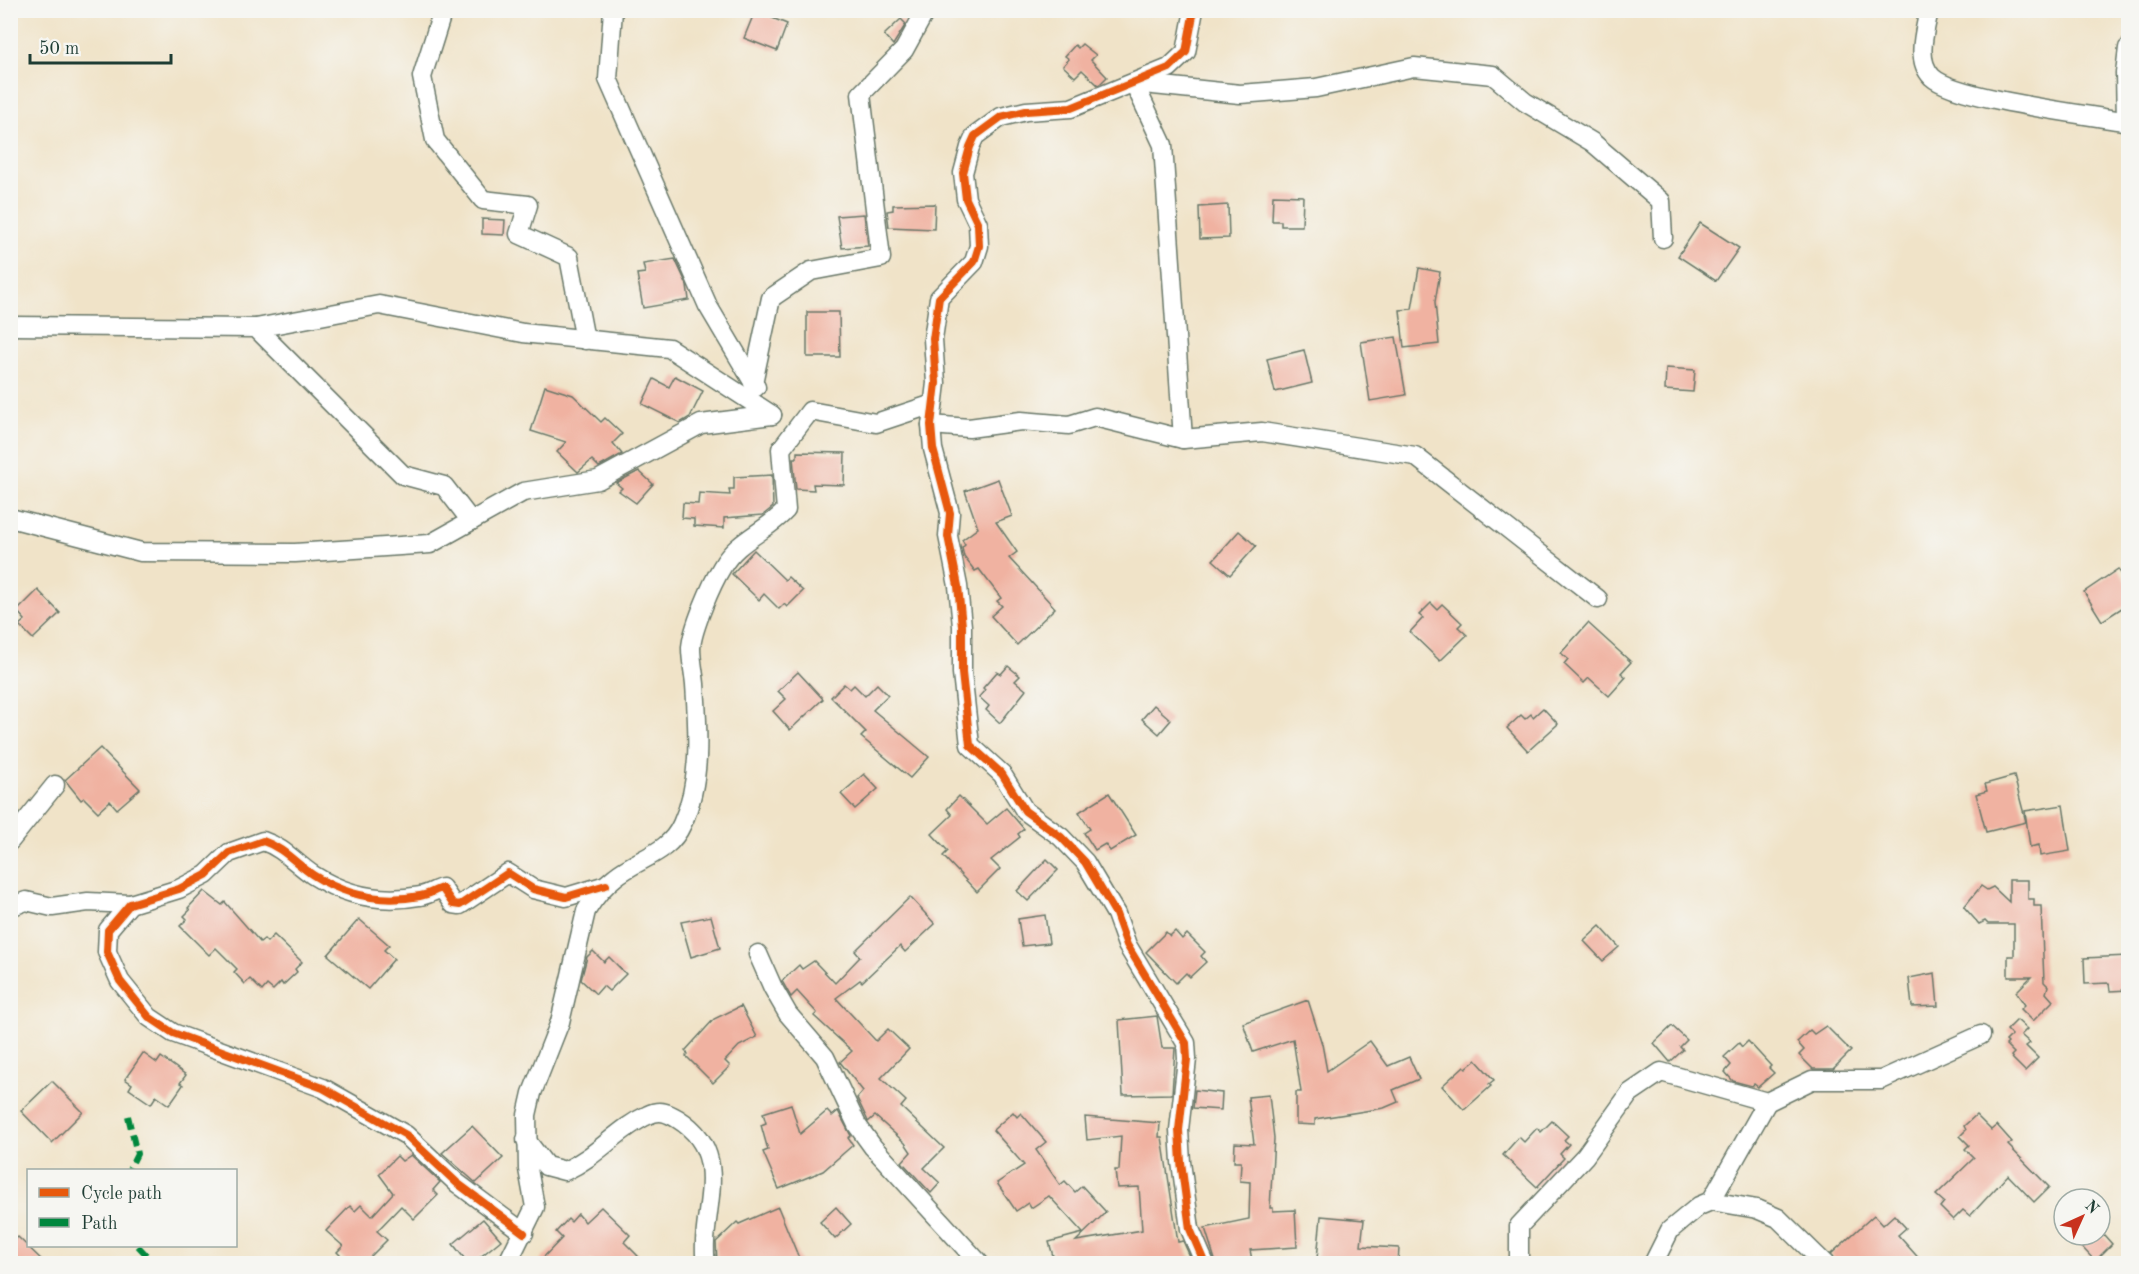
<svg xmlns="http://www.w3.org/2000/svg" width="2139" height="1274" viewBox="0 0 2139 1274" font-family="'Old Standard TT',serif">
<rect width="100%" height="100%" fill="#f6f6f2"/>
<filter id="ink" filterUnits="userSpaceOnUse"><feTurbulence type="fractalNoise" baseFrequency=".0167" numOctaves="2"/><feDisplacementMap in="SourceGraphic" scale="12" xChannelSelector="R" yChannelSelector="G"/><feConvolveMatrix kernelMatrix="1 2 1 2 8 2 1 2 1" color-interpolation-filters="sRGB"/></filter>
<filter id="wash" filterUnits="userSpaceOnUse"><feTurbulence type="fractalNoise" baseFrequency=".008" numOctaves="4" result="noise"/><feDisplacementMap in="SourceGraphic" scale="24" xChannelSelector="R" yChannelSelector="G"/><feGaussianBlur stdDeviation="1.35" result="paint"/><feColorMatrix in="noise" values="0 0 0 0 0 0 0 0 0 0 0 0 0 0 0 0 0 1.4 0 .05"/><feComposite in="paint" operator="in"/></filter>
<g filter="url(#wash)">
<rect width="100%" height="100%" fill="#f0e3c8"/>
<g id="blocks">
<g fill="#f0b2a1">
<path d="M755 11 787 24 777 51 744 38Z"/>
<path d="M901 19 906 24 893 45 884 35Z"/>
<path d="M1082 44 1096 55 1091 60 1107 77 1100 84 1098 85 1082 70 1075 77 1063 66 1069 59 1065 56 1075 45 1078 48Z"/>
<path d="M1273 195 1303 196 1302 226H1281V221H1272Z"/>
<path d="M935 204 934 229 889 227 887 211 893 210V205Z"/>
<path d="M1228 205 1229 238 1200 239 1199 207Z"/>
<path d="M864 214 868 246 842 248 837 216Z"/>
<path d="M482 219 505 220 504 235 482 234Z"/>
<path d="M1700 223 1739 248 1716 281 1678 256Z"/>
<path d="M675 259 687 285 689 300 643 308 637 274 645 273 643 264Z"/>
<path d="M1419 268 1440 272 1435 302 1439 344 1404 348 1400 310 1412 309Z"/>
<path d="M807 312H839L840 357H807Z"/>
<path d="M1396 337 1406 395 1370 401 1361 342Z"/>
<path d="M1304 350 1312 383 1275 392 1267 359Z"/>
<path d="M1666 368 1695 370 1693 392 1665 390Z"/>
<path d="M675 376 703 391 690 417 680 423 642 404 654 379 669 387Z"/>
<path d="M545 386 573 395 601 422 605 418 622 434 613 443 622 454 599 467 592 460 578 472 557 452 566 442 531 431Z"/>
<path d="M797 452 845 453 844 485 813 484 814 490 796 489 793 458H797Z"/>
<path d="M639 471 653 484 636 503 619 491 622 488 616 483Z"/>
<path d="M772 475 773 507 763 515 724 518V528L694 526V519L682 518 683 503 698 504 699 493 730 495 729 489H734V477Z"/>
<path d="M998 479 1012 516 996 522 1017 552 1009 558 1055 608 1017 645 991 616 1002 606 997 601 1001 598 979 569 975 571 964 557 962 548 965 545 962 540 978 528 965 491Z"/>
<path d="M1239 531 1256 546 1230 575 1213 560Z"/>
<path d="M754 550 785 580 788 577 803 591 787 607 784 604 779 609 764 594 759 600 732 574Z"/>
<path d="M2118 569 2128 583V604L2102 621 2084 592Z"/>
<path d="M38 590 60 613 33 639 19 625 25 620 17 611Z"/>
<path d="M1431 603 1437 609 1442 604 1462 623 1458 627 1467 635 1440 661 1410 632 1423 618 1419 615Z"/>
<path d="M1588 623 1631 662 1621 673 1626 677 1609 696 1589 678 1584 683 1564 664 1568 659 1561 653Z"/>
<path d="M1008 666 1020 676 1015 681 1026 690 1000 723 986 710 989 706 979 697 985 690 983 688 997 672 1001 674Z"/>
<path d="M798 672 823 699 790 730 773 711 786 699 778 691Z"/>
<path d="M844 684 850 689 854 685 865 696 877 684 888 695 873 710 929 757 910 778 861 737 866 732 831 697Z"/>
<path d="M1154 705 1171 720 1159 734 1142 719Z"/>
<path d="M1543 708 1558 724 1528 751 1507 728 1521 715 1525 719 1531 714 1533 717Z"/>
<path d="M100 748 140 789 117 809 110 801 98 812 84 798 81 800 65 780Z"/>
<path d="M864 774 878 789 855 809 841 794Z"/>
<path d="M2014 776 2026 822 1986 832 1976 794 1987 791 1985 784Z"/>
<path d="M1109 793 1136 835 1110 851 1105 844 1095 850 1084 833 1090 829 1079 812Z"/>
<path d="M959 796 987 824 1006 808 1024 829 1018 834 1020 837 991 860 1000 869 977 892 943 856 948 851 932 834 952 815 947 809Z"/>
<path d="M2063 805 2070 851 2040 856 2039 845 2030 847 2025 811Z"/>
<path d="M1047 859 1058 870 1028 901 1017 891Z"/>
<path d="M2009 880H2028V899H2034V906H2041L2044 982 2048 986 2046 993 2053 1001 2033 1021 2021 1009 2025 1005 2016 992 2031 977H2008V956H2014V924H1988L1985 921 1979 924 1964 907 1981 886 1987 890 1993 887 2009 902Z"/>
<path d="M204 891 222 905 225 902 260 942 264 939 267 942 274 935 302 962 295 969 297 972 283 985 281 982 273 990 267 985 262 991 250 979 245 984 234 972 237 969 216 948 209 955 180 926 187 919 184 916 190 910 188 908Z"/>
<path d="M910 897 935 924 905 952 900 946 862 982 860 980 836 998 876 1041 888 1029 909 1049 881 1078 906 1101 901 1107 944 1148 924 1168 940 1183 931 1193 902 1162 911 1152 905 1143 875 1116 868 1122 867 1119 857 1098 863 1091 840 1062 852 1051 814 1016 817 1013 797 991 791 997 782 981 799 965 802 969 814 961 835 983 860 957 855 951Z"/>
<path d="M1045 915 1049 943 1022 946 1018 919Z"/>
<path d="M711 916 720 948 691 957 681 922Z"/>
<path d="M359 919 389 945 384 950 394 959 368 989 328 955Z"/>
<path d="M1600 926 1619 947 1603 961 1584 941Z"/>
<path d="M1175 931 1182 939 1187 934 1205 952 1201 956 1206 962 1190 977 1186 973 1176 983 1146 952 1166 932 1170 936Z"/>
<path d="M593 951 604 962 609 957 626 974 609 991 603 986 596 994 581 980 587 957Z"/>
<path d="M2128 956V990L2110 991 2109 983 2085 984 2084 958Z"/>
<path d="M1935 973 1938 1006 1912 1007 1909 978Z"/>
<path d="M1308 1000 1322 1044 1327 1071 1370 1041 1388 1066 1409 1057 1419 1079 1393 1090 1398 1102 1384 1108 1315 1119V1125L1296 1124V1092H1301L1293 1039 1253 1052 1243 1023Z"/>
<path d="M741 1006 757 1037 739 1046 725 1061 730 1066 713 1083 686 1056 688 1054 685 1051 714 1019Z"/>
<path d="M1157 1016 1162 1048H1175L1172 1094 1123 1095 1119 1020Z"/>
<path d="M2017 1020 2027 1029 2021 1035 2030 1043 2026 1046 2038 1058 2025 1071 2013 1059 2011 1056 2014 1053 2006 1045 2008 1043 2006 1041 2012 1035 2007 1030Z"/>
<path d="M1672 1026 1687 1040 1680 1047 1683 1050 1670 1062 1654 1043Z"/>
<path d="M1826 1026 1851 1051 1833 1069H1813L1799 1055 1804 1050 1797 1042 1810 1030 1814 1034Z"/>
<path d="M1748 1041 1771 1066 1769 1068 1774 1073 1758 1087 1754 1084 1752 1086 1733 1081 1725 1072 1731 1065 1724 1057 1739 1043 1742 1047Z"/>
<path d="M143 1053 157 1063 161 1057 186 1075 180 1083 183 1085 169 1105 156 1096 151 1104 129 1089 132 1084 125 1079Z"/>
<path d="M1476 1060 1494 1080 1489 1084 1491 1086 1464 1110 1442 1086 1464 1066 1466 1068Z"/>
<path d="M52 1081 83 1112 52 1143 21 1111Z"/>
<path d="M1195 1090 1222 1093 1221 1110 1193 1108Z"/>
<path d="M1269 1095 1274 1138 1270 1208H1273V1211L1295 1210 1297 1247 1250 1250 1252 1260 1216 1263 1205 1228 1249 1219 1250 1182 1240 1181 1241 1162H1234L1235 1143 1254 1144 1248 1097Z"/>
<path d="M791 1104 800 1134 827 1111 832 1116 838 1111 851 1136 848 1138 853 1145 823 1171 779 1189 763 1152 768 1150 761 1125 766 1123 763 1113Z"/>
<path d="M1013 1112 1017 1117 1021 1113 1046 1142 1036 1150 1060 1185 1065 1181 1075 1192 1082 1186 1106 1212 1076 1241 1142 1230 1139 1187 1117 1188 1115 1170H1119L1121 1136 1087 1140 1085 1117 1160 1123 1159 1137H1162L1178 1242 1183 1241 1193 1263H1055L1049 1242 1083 1233 1049 1196 1031 1208 1028 1203 1016 1211 997 1183 1024 1165 993 1130Z"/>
<path d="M1976 1115 1991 1130 1997 1125 2012 1142 2008 1145 2049 1187 2034 1202 2008 1175 1970 1216 1963 1210 1953 1220 1940 1207 1944 1202 1936 1195 1974 1158 1965 1149 1969 1145 1960 1136 1966 1130 1964 1126Z"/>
<path d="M1552 1121 1568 1136 1564 1140 1569 1144 1560 1154 1564 1158 1537 1187 1503 1155 1519 1137 1524 1142 1537 1128 1541 1132Z"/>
<path d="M472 1126 503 1158 476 1183 442 1153Z"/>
<path d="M411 1155 440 1182 433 1190 438 1195 414 1219 401 1206 377 1231 387 1240 364 1263H348L337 1252 343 1246 326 1231 350 1206 355 1211 361 1205 372 1216 393 1193 379 1174 397 1156 402 1161Z"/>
<path d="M601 1207 630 1235 624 1242 638 1256 631 1263H594L591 1260 588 1263H538L562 1238 556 1232 568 1219 571 1222 578 1214 585 1222Z"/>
<path d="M778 1207 801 1263 717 1262 716 1242 737 1222 739 1224Z"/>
<path d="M836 1207 851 1224 835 1239 820 1222Z"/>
<path d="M1874 1215 1883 1225 1894 1215 1906 1228 1898 1235 1923 1263H1836L1831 1254Z"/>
<path d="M1321 1216 1364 1220 1361 1246 1399 1248 1398 1263H1351L1317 1259Z"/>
<path d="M483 1219 501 1240 473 1263H468L453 1244Z"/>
<path d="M2090 1235H2104L2112 1244 2095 1261 2080 1245Z"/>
<path d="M18 1237 45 1263H10V1244Z"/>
</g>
</g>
</g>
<g filter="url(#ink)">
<use href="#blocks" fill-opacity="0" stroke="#687768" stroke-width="1.5"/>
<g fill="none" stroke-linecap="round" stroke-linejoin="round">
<defs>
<g id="minor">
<path d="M443 10 422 77 435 140 483 200 528 205 519 234 569 257 585 340"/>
<path d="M613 10 608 79 708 306 756 387"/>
<path d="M1194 10 1186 52 1169 68 1071 108 1026 111 1001 117 975 136 970 147 963 173 966 199 978 224 979 246 974 262 939 298 933 339 936 383 931 425 933 449 950 513 948 536 958 586 962 626V673L970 745 1002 774 1025 811 1061 837 1085 862 1116 914 1127 945 1186 1043 1187 1059 1179 1130 1181 1162 1190 1229 1205 1264"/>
<path d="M1929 10C1925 31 1915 60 1932 77 1955 99 2091 115 2128 122"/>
<path d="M2126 121 2125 73 2128 48"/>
<path d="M10 326 256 328 403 475 444 486 471 521"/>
<path d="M256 328 379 305 523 333 669 348 772 415"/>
<path d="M753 383 771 298 811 271 881 258 861 94 904 50 926 10"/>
<path d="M931 425 969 428 1021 421 1069 425 1095 417 1183 439 1262 432 1415 456 1598 599"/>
<path d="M1183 439 1163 145 1134 83 1240 94 1316 88 1414 67 1493 75 1525 102 1592 142 1661 201 1663 238"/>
<path d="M10 518 141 552 295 553 430 544 523 492 598 480 701 424 772 415"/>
<path d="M10 841 55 785"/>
<path d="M10 907 26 901 52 907 88 902 130 904"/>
<path d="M758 954 773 988 788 1014 825 1057 857 1125 873 1147 980 1264"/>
<path d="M526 1140 546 1166 565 1171C598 1156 617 1129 648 1115 660 1109 668 1113 678 1119 736 1155 698 1214 706 1264"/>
<path d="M1711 1201 1767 1102"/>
<path d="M524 1233 457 1183 406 1135 323 1088 173 1033 149 1017 120 981 107 952 108 930 130 904 179 889 206 875 229 853 263 841C284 848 295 863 313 875 346 896 382 903 420 896 428 895 435 890 442 888L453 904 460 905 508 873 533 889 566 897 606 885"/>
<path d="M507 1264 535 1207 528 1169 527 1115 532 1093 560 1022 586 911C594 898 603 886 615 877 638 858 669 854 682 824 702 781 698 731 695 684 694 673 691 660 691 648 692 629 712 583 722 567 737 540 766 532 786 510L781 449 810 411 876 423 933 404"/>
<path d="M1519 1264V1226L1585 1156 1630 1093 1661 1072 1767 1102 1812 1080H1881L1981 1035"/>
<path d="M1653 1264 1670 1230 1699 1206 1711 1201 1757 1209 1778 1218 1825 1264"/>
</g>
</defs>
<use href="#minor" stroke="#687768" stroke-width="21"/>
<use href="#minor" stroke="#fff" stroke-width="18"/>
<g stroke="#00873e" stroke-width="6" stroke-dasharray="12 6" stroke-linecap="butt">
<path d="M128 1116 137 1154 129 1170"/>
<path d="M138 1246 155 1264"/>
</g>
<defs>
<g id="cycleway">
<path d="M1194 10 1186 52 1169 68 1071 108 1026 111 1001 117 975 136 970 147 963 173 966 199 978 224 979 246 974 262 939 298 933 339 936 383 931 425 933 449 950 513 948 536 958 586 962 626V673L970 745 1002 774 1025 811 1061 837 1085 862 1116 914 1127 945 1186 1043 1187 1059 1179 1130 1181 1162 1190 1229 1205 1264"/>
<path d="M524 1233 457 1183 406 1135 323 1088 173 1033 149 1017 120 981 107 952 108 930 130 904 179 889 206 875 229 853 263 841C284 848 295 863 313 875 346 896 382 903 420 896 428 895 435 890 442 888L453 904 460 905 508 873 533 889 566 897 606 885"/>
</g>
</defs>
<use href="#cycleway" stroke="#f6f6f2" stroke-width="11"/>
<use href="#cycleway" stroke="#e8590c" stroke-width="8"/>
</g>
</g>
<rect width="2139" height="1274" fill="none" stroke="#f6f6f2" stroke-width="36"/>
<rect x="27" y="1169" width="210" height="78" fill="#f6f6f2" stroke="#a0aca6" stroke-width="1.5"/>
<rect x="39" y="1188" width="30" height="9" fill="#e8590c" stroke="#a0aca6" stroke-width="1.5"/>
<text x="81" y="1199" font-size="18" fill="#1f3d34">Cycle path</text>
<rect x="39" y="1218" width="30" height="9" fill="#00873e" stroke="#a0aca6" stroke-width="1.5"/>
<text x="81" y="1229" font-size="18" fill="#1f3d34">Path</text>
<g transform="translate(2082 1217) rotate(45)"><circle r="28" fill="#f6f6f2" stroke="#a0aca6" stroke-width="1.5"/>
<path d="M0-4.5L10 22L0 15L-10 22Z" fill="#c8321e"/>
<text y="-9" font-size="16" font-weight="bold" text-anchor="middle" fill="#1f3d34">N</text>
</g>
<path d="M30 54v9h141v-9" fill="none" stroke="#1f3d34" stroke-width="3"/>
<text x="39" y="54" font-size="18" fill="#1f3d34" stroke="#f6f6f2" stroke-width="4.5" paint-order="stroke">50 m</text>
</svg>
